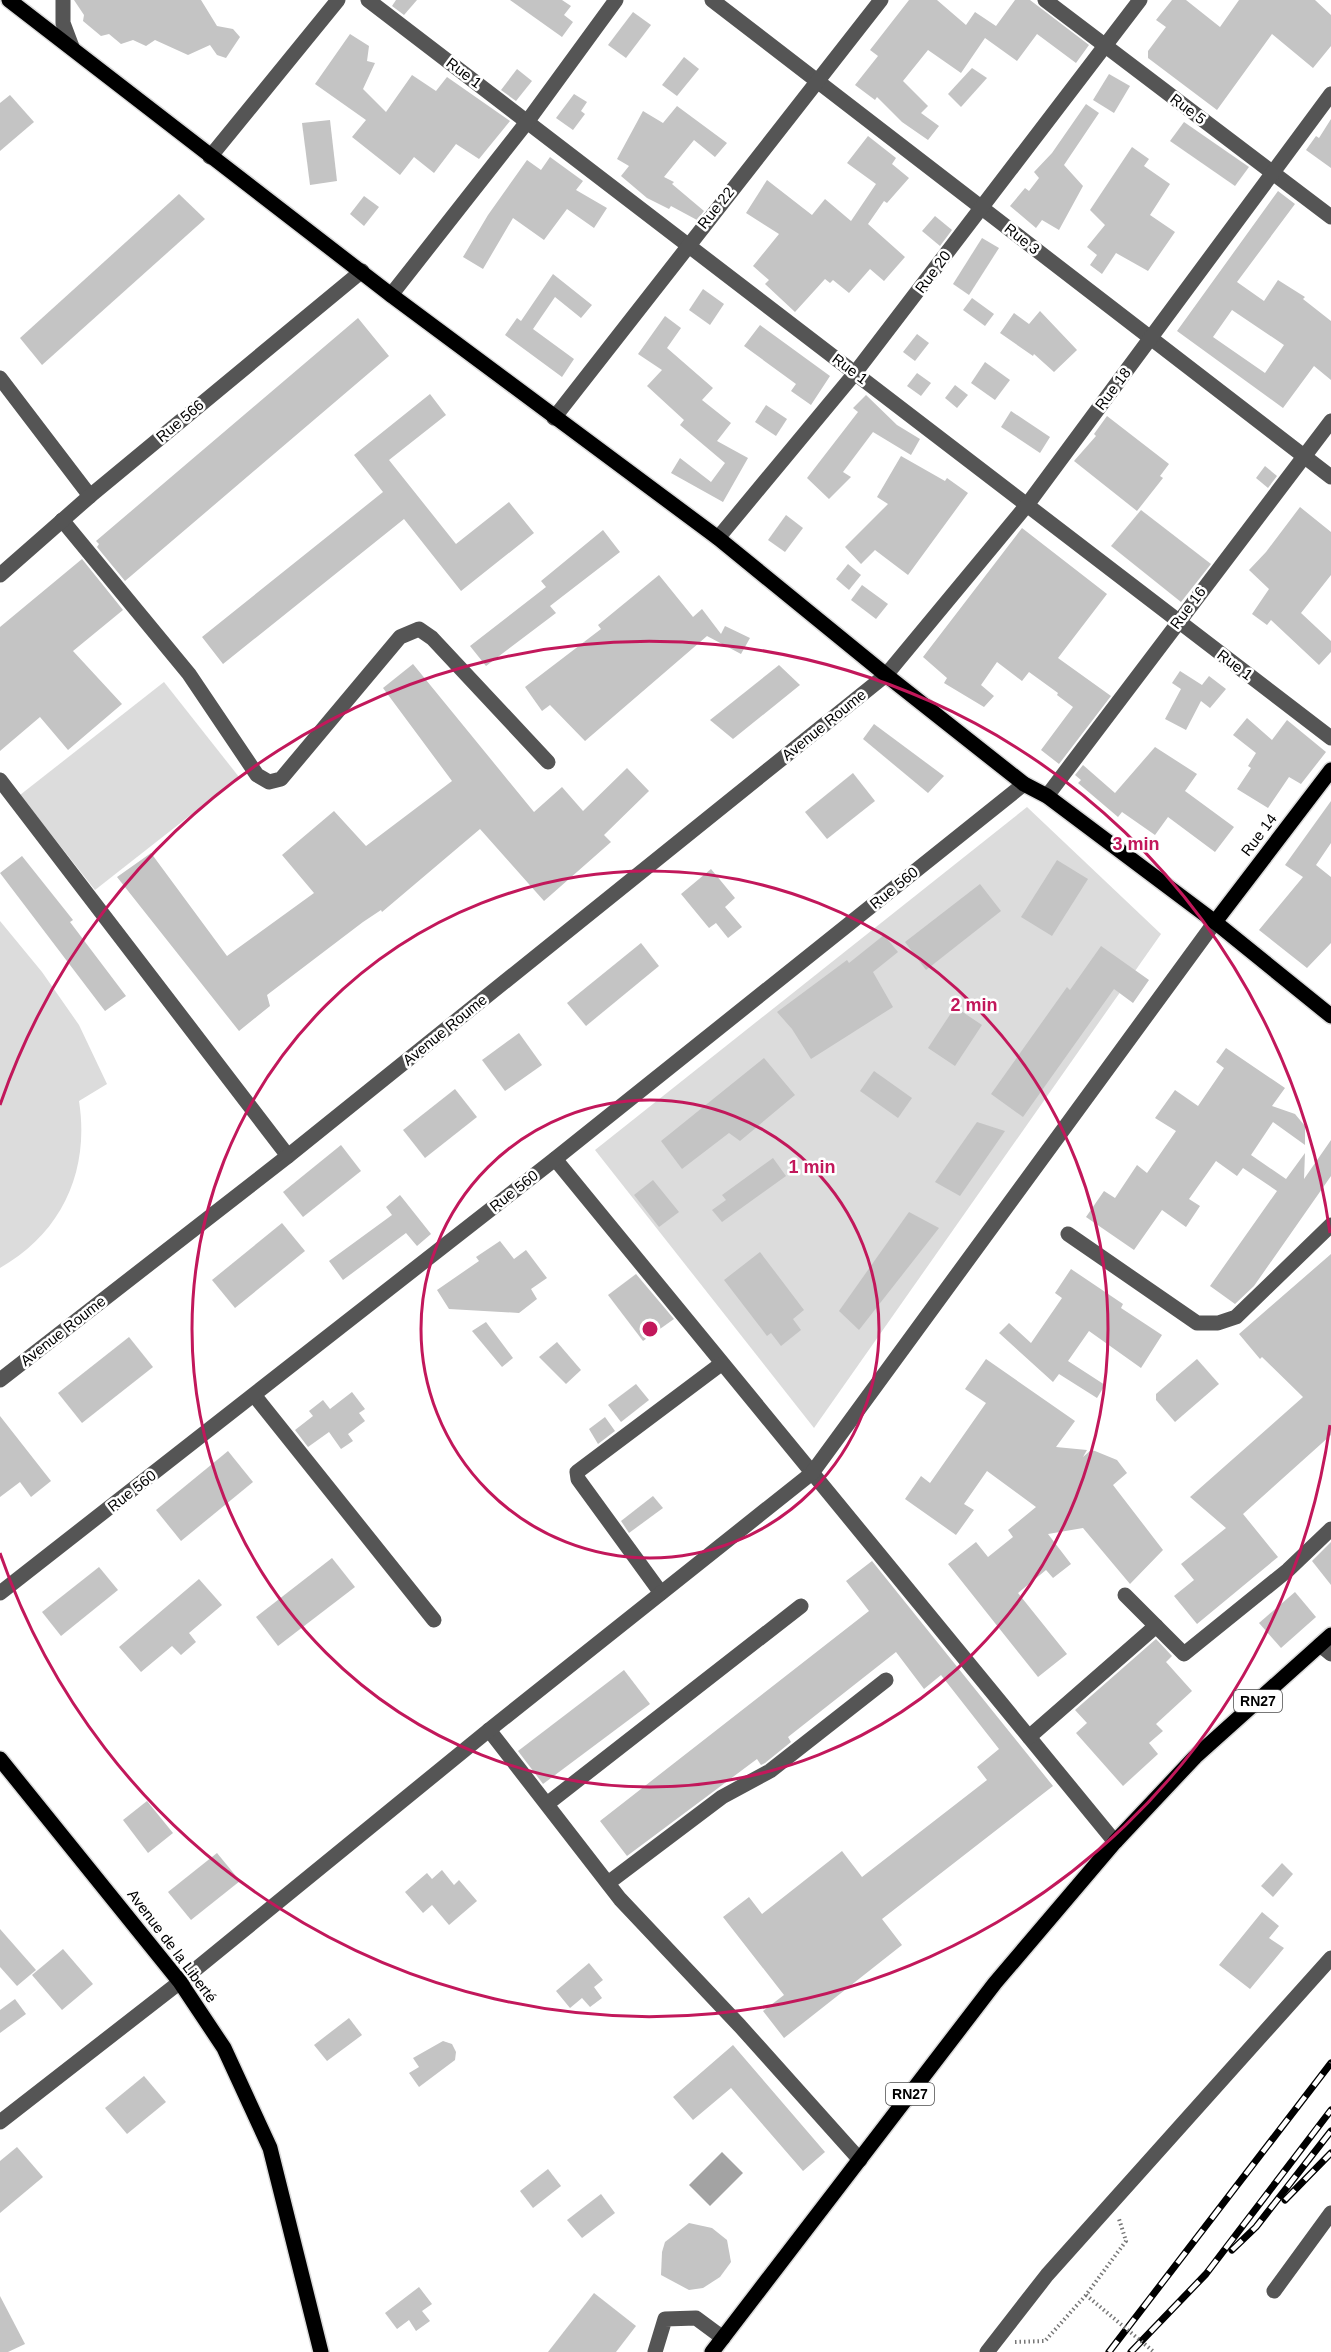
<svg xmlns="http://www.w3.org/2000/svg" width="1331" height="2352" viewBox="0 0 1331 2352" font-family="Arial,sans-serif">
<rect width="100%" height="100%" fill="#fff"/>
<g fill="#dcdcdc">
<path d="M164 682 239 777 95 890 20 795Z"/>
<path d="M1027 807 1161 934 814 1428 595 1150Z"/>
<path d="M0 921 42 972 79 1025 107 1084 79 1101C90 1171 62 1233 0 1268Z"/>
</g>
<path fill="#a3a3a3" d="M722 2152 743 2173 710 2206 689 2185Z"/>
<g fill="#c4c4c4" fill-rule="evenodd">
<path d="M74 0H201L217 26 233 29 240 37 226 58 217 55 210 45 188 55 155 40 146 46 133 40 121 44 109 34 101 36 83 21 84 15Z"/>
<path d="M396 0H417L404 15 392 6Z"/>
<path d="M510 0H562L571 6 564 15 573 22 562 37Z"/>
<path d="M909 0H937L966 25 975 12 996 26 1015 0H1030L1089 45 1076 63 1037 34 1017 61 985 38 961 73 928 50 903 81 928 106 921 113 939 126 928 140 902 122 877 97 875 100 855 85 878 56 870 50Z"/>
<path d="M1172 0H1186L1220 27 1239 0H1315L1331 15V46L1313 68 1272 34 1217 110 1148 58V51L1166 27 1156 20Z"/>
<path d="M633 12 651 25 626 58 608 45Z"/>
<path d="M350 34 369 46 367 61 375 63 363 89 386 112 412 75 436 91 447 77 510 121 479 159 456 144 434 173 414 157 400 175 352 137 366 120 315 84Z"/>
<path d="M684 57 699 69 677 96 662 85Z"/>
<path d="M972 68 987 78 961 107 948 94Z"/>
<path d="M517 69 532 81 516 101 501 90Z"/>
<path d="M1109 74 1130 86 1114 113 1093 100Z"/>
<path d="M574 94 587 102 581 111 585 114 573 130 556 118Z"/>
<path d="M10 95 34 122 0 151V103Z"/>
<path d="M1086 104 1099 113 1064 165 1083 186 1059 230 1042 220 1036 228 1010 206 1025 188 1029 191 1039 178 1034 172 1052 153Z"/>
<path d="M677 106 727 143 715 157 694 140 664 177 674 182 672 184 704 211 697 220 671 206 669 209 647 198 621 176 629 166 617 159 643 111 663 123Z"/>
<path d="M1331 119V168L1306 150 1316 136 1319 138Z"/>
<path d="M330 120 337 181 310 185 302 123Z"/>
<path d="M1184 122 1249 167 1235 186 1170 141Z"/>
<path d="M868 136 896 158 892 164 909 178 887 203 884 201 868 224 905 257 884 281 870 269 849 293 833 280 830 283 825 279 795 312 765 284 769 280 753 266 779 234 746 213 767 180 812 215 825 199 851 221 876 184 847 163Z"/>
<path d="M1132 147 1149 159 1144 166 1170 184 1150 215 1175 232 1148 271 1116 253 1102 274 1090 265 1097 255 1087 247 1105 225 1090 210Z"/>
<path d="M550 157 583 181 576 190 607 208 594 228 567 209 544 240 513 218 483 269 463 257 488 215 527 160 541 170Z"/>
<path d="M1278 191 1295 204 1237 282 1264 301 1278 280 1305 297 1303 299 1331 321V380L1314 366 1283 408 1177 331ZM1232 310 1284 345 1265 373 1213 337Z"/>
<path d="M179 194 205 219 42 365 20 338Z"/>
<path d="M364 196 379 207 364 226 350 214Z"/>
<path d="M935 216 952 230 940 246 922 231Z"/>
<path d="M982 238 999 248 969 295 953 284Z"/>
<path d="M553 274 592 305 581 318 555 297 533 329 574 359 562 377 505 335 517 318 521 321Z"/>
<path d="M703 289 724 304 710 325 689 310Z"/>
<path d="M972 298 994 314 985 326 963 310Z"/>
<path d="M1040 311 1077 350 1054 372 1034 354 1033 356 1000 333 1014 313 1029 324Z"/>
<path d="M665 316 681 328 667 348 713 388 702 400 731 423 717 441 748 458 723 502 671 473 680 458 711 482 725 463 680 425 684 420 647 386 662 370 638 354Z"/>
<path d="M358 318 389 356 125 581 97 547 99 544 96 541Z"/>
<path d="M760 325 830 376 811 405 791 391 796 384 744 346Z"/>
<path d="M917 334 929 343 915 361 903 352Z"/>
<path d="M985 362 1010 380 995 400 971 383Z"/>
<path d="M917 373 931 383 921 396 907 386Z"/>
<path d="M955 385 968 395 957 408 945 398Z"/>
<path d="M430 394 446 415 389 460 456 544 509 502 534 533 461 591 404 519 223 664 202 637 383 492 354 455Z"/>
<path d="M866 395 897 425 920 439 911 455 873 432 843 472 851 477 829 499 807 478 858 412 853 408Z"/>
<path d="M766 405 787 419 776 436 755 422Z"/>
<path d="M1011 411 1050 437 1040 453 1001 427Z"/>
<path d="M1107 416 1169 464 1160 476 1163 478 1137 511 1074 461 1096 436 1094 434Z"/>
<path d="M901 456 945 481 947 478 968 493 908 575 875 550 861 564 845 547 888 504 877 497Z"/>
<path d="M1265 466 1277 476 1268 488 1256 478Z"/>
<path d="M1300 507 1331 532V575L1301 613 1331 641V652L1319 665 1271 620 1267 625 1252 614 1269 589 1249 570 1266 552Z"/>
<path d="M1141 510 1211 564 1181 602 1111 546Z"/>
<path d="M786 515 803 528 785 552 768 540Z"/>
<path d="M1022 528 1107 594 1058 658 1111 696 1059 764 1041 750 1073 707 1057 695 1058 693 1029 672 1022 681 997 662 981 685 994 696 984 707 944 683 947 678 923 657Z"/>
<path d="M603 530 620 552 550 606 556 613 486 666 470 646 546 587 541 581Z"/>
<path d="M82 559 123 610 73 651 122 704 68 750 40 717 0 751V627Z"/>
<path d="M848 564 861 575 849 590 836 579Z"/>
<path d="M659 575 693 617 702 609 721 634 725 626 750 638 741 654 707 636 585 741 550 705 542 711 525 687 601 629 598 625Z"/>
<path d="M862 585 888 604 876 619 851 600Z"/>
<path d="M413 664 534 812 562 787 583 811 627 768 649 791 604 835 611 842 544 901 480 829 382 912 381 910 363 922 267 995 270 1006 239 1031 117 877 151 853 227 956 314 893 282 855 334 811 366 846 452 781 383 688Z"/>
<path d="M779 665 800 685 733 739 710 720Z"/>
<path d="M1180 671 1202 685 1209 676 1226 689 1210 708 1201 701 1186 730 1165 719 1181 689 1172 683Z"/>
<path d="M1247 718 1272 740 1287 720 1326 752 1301 784 1289 777 1268 808 1237 789 1251 768 1248 766 1256 753 1233 735Z"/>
<path d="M874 724 944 776 928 793 863 739Z"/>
<path d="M1155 747 1197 774 1185 791 1234 827 1215 852 1168 817 1155 835 1122 812 1118 817 1078 783 1081 780 1075 775 1083 765 1115 793Z"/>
<path d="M853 773 875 801 827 839 805 812Z"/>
<path d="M1331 801V843L1316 865 1331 877V943L1307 968 1259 930 1303 877 1285 865Z"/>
<path d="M22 856 73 920 70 922 126 996 105 1011 0 873Z"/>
<path d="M1057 860 1088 879 1052 936 1021 917Z"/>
<path d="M711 869 735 898 725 907 742 927 728 938 716 923 709 928 681 894Z"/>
<path d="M980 884 1001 911 926 970 905 942Z"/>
<path d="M884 935 898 952 873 972 893 1007 811 1059 792 1029 777 1012 847 960 849 963Z"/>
<path d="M641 943 659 966 586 1026 567 1003Z"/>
<path d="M1101 946 1149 980 1133 1003 1114 989 1023 1117 991 1094 1067 987 1070 990Z"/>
<path d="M955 1007 982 1025 955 1066 928 1048Z"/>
<path d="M519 1033 542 1065 505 1091 482 1060Z"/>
<path d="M1226 1048 1285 1088 1272 1106 1295 1114 1305 1126V1145L1273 1122 1251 1155 1286 1179 1305 1153 1304 1179 1331 1140V1176L1254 1286 1235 1304 1210 1286 1277 1191 1243 1168 1237 1176 1216 1161 1189 1199 1200 1206 1186 1227 1162 1210 1134 1250 1086 1217 1104 1191 1115 1198 1137 1165 1147 1173 1176 1131 1155 1118 1175 1090 1198 1106 1224 1068 1216 1062Z"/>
<path d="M764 1058 795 1095 740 1141 729 1133 682 1169 661 1141Z"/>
<path d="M874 1071 912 1098 898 1118 860 1091Z"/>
<path d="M455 1089 477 1117 425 1158 403 1130Z"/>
<path d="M977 1122 1005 1131 960 1196 935 1182Z"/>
<path d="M341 1145 361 1171 303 1217 283 1192Z"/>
<path d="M773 1158 786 1176 722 1222 712 1210 726 1200 722 1195Z"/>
<path d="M653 1180 679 1212 659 1227 634 1195Z"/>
<path d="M400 1195 431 1234 417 1246 406 1233 343 1280 329 1261 392 1215 386 1207Z"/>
<path d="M909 1212 939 1228 859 1330 839 1311Z"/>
<path d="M282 1223 305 1251 235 1308 212 1280Z"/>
<path d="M500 1241 514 1259 526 1250 547 1278 531 1289 537 1299 519 1313 449 1309 437 1290 479 1261 476 1257Z"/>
<path d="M760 1252 804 1310 793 1319 801 1330 781 1346 771 1333 767 1336 724 1280Z"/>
<path d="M1331 1254V1435L1243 1514 1278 1557 1197 1624 1174 1596 1194 1580 1181 1564 1226 1528 1190 1497 1303 1397 1262 1357 1260 1359 1239 1334Z"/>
<path d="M1071 1269 1123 1304 1121 1308 1162 1335 1141 1368 1089 1331 1068 1361 1105 1385 1097 1398 1059 1374 1053 1382 999 1333 1009 1323 1031 1343 1062 1298 1055 1293Z"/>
<path d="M636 1274 674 1319 643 1341 608 1295Z"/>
<path d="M486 1322 513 1358 502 1367 472 1331Z"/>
<path d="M129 1337 153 1367 82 1423 58 1393Z"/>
<path d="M557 1342 581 1370 566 1384 539 1357Z"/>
<path d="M986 1359 1075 1421 1056 1447 1087 1450 1083 1457 1091 1450 1095 1451 1117 1460 1127 1473 1113 1485 1163 1550 1130 1584 1083 1528 1048 1534 1071 1564 1053 1578 1046 1570 1018 1593 1067 1654 1038 1677 948 1564 976 1542 988 1557 1013 1537 1008 1530 1036 1507 987 1471 964 1504 974 1510 956 1535 905 1499 921 1476 930 1483 986 1403 965 1389Z"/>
<path d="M1197 1359 1219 1384 1175 1422 1156 1400V1394Z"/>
<path d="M636 1384 649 1400 621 1422 608 1405Z"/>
<path d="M352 1392 365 1409 359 1413 365 1421 348 1434 353 1441 341 1449 329 1432 308 1447 295 1430 313 1416 309 1411 323 1400 330 1409Z"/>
<path d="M0 1416 51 1481 31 1497 20 1482 0 1497Z"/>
<path d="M605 1417 615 1431 598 1444 589 1429Z"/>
<path d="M228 1451 253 1482 181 1541 156 1510Z"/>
<path d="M653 1496 663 1508 629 1533 621 1521Z"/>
<path d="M1331 1542V1585L1312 1561Z"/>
<path d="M332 1558 355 1587 278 1646 256 1617Z"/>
<path d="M872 1561 1053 1786 882 1919 902 1945 784 2038 763 2011 784 1995 723 1917 749 1897 762 1914 842 1851 862 1877 987 1780 977 1767 999 1749 941 1675 924 1689 896 1652 788 1737 791 1742 765 1763 761 1765 757 1759 627 1856 600 1821 869 1611 846 1581Z"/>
<path d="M99 1567 118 1590 61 1636 42 1612Z"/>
<path d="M199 1579 222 1605 189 1633 196 1642 181 1655 172 1646 141 1672 119 1647Z"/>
<path d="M1295 1592 1316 1617 1281 1648 1259 1623Z"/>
<path d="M1156 1639 1172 1656 1166 1662 1192 1691 1156 1724 1163 1731 1149 1743 1158 1754 1123 1786 1076 1733 1087 1723 1075 1710Z"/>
<path d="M624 1670 650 1704 543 1784 518 1751Z"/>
<path d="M147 1801 173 1833 148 1853 123 1820Z"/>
<path d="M217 1853 240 1881 191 1920 168 1892Z"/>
<path d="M1282 1863 1293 1874 1273 1897 1261 1886Z"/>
<path d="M442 1870 454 1885 459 1880 477 1901 449 1925 432 1905 423 1913 405 1892 427 1873 432 1879Z"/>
<path d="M1262 1912 1279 1926 1269 1938 1284 1948 1250 1989 1219 1965Z"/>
<path d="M0 1929 36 1970 17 1986 0 1967Z"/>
<path d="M63 1949 93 1984 62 2010 32 1975Z"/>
<path d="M589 1963 603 1980 594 1987 602 1998 590 2007 582 1998 570 2008 556 1991Z"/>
<path d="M15 1999 26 2014 0 2033V2010Z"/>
<path d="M349 2018 362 2035 327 2061 314 2045Z"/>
<path d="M443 2041 452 2044 456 2052 455 2060 419 2087 409 2073 419 2067 413 2058Z"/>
<path d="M733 2045 825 2152 803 2171 731 2088 693 2120 673 2097Z"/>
<path d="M144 2076 166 2102 127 2134 105 2108Z"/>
<path d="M17 2147 43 2177 0 2213V2161Z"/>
<path d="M548 2169 561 2186 533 2208 520 2191Z"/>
<path d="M601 2194 615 2213 582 2238 567 2220Z"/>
<path d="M689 2223 712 2228 727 2240 731 2262 720 2277 703 2288 689 2290 661 2275 662 2252 665 2242Z"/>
<path d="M419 2287 432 2304 422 2311 430 2321 416 2331 409 2320 397 2329 385 2313Z"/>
<path d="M594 2293 636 2326 616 2352H548Z"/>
<path d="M0 2296 25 2344 8 2352H0Z"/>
</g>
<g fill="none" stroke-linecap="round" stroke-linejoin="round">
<defs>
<g id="major">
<path d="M9 0 391 295 718 538 886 675 1024 784 1047 796 1215 922 1331 1016"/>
<path d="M1215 922 1331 770"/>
<path d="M0 1759 180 1982 224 2048 270 2148 321 2352"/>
<path d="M712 2352 995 1983 1115 1842 1195 1757 1331 1635"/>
</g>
</defs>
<use href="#major" stroke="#dbdbdb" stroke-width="18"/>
<path stroke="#777" stroke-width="4" stroke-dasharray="1.5 3" stroke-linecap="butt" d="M1015 2342 1045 2341 1086 2295 1126 2241 1119 2219"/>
<g stroke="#555" stroke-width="15">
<path d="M63 0V23L72 47"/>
<path d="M368 0 1331 738"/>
<path d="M712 0 1331 477"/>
<path d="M1045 0 1331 217"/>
<path d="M210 157 338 0"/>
<path d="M391 295 527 122 616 0"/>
<path d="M0 378 90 496"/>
<path d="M554 418 881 0"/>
<path d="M62 520 189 674 257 775 269 782 281 779 400 637 419 629 432 638 548 762"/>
<path d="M718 538 855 373 1140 0"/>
<path d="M0 575 90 496 362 271"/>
<path d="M0 780 288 1156"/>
<path d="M1047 796 1331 421"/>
<path d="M555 1159 1115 1842"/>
<path d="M1068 1234 1197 1323H1218L1236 1317 1331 1225"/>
<path d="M0 1380 288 1156 886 675 1027 505 1331 94"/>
<path d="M254 1395 434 1620"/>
<path d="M0 1593 555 1159 1024 784"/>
<path d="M661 1593 578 1479 577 1472 721 1364"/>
<path d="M1156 1626 1184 1654 1288 1570 1331 1529"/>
<path d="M1320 1645 1331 1654"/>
<path d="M489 1730 620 1899 740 2026 860 2160"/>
<path d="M1029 1737 1156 1626 1125 1595"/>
<path d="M547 1804 801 1606"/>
<path d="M608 1883 722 1797 770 1771 886 1680"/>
<path d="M0 2122 180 1982 489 1730 812 1473 1215 922"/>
<path d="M1274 2291 1331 2213"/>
<path d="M655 2352 665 2319 696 2318 723 2338"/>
<path d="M987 2352 1047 2275 1331 1958"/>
</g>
<use href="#major" stroke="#000" stroke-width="15"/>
<defs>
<g id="rail">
<path d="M1285 2200 1331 2153"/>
<path d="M1232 2250 1256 2227 1331 2131"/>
<path d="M1109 2352 1331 2063"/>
<path d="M1131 2352 1206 2274 1331 2110"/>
</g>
</defs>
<use href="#rail" stroke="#000" stroke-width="7"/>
<use href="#rail" stroke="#fff" stroke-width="4.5" stroke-dasharray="14" stroke-linecap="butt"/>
<path stroke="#777" stroke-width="4" stroke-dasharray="1.5 3" stroke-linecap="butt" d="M1086 2295 1154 2352"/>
</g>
<g fill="none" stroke="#c2185b" stroke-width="3">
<circle cx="650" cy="1329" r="229"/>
<circle cx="650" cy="1329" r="458"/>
<path d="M1330 1425A687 687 0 0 1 0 1553M0 1105A687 687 0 0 1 1330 1233"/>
</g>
<g text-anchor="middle" stroke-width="5" stroke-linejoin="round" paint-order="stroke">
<g fill="#fff" stroke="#4c4c4c" stroke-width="1.5">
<rect x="1234" y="1690" width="48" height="22" rx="4.5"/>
<rect x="886" y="2083" width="48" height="22" rx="4.5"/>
</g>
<g font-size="14" font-weight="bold" fill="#000">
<text x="1258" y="1706">RN27</text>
<text x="910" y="2099">RN27</text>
</g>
<g font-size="15" fill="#000" stroke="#fff">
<text transform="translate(464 73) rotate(37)" y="5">Rue 1</text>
<text transform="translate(1188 109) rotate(37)" y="5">Rue 5</text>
<text transform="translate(716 208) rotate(-51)" y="5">Rue 22</text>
<text transform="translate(1022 239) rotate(38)" y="5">Rue 3</text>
<text transform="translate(933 272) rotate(-53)" y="5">Rue 20</text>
<text transform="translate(850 369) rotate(37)" y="5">Rue 1</text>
<text transform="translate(1113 389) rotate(-53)" y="5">Rue 18</text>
<text transform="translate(180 421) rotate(-40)" y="5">Rue 566</text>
<text transform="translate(1188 608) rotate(-53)" y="5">Rue 16</text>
<text transform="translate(1235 665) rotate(37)" y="5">Rue 1</text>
<text transform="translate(824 725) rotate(-39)" y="5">Avenue Roume</text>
<text transform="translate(1259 835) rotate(-53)" y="5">Rue 14</text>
<text transform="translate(894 888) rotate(-39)" y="5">Rue 560</text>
<text transform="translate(445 1030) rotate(-39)" y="5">Avenue Roume</text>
<text transform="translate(514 1191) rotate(-38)" y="5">Rue 560</text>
<text transform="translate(63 1331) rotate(-38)" y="5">Avenue Roume</text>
<text transform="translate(132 1491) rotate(-38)" y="5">Rue 560</text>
<text transform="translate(172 1946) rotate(53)" y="5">Avenue de la Liberté</text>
</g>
</g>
<circle cx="650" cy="1329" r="9" fill="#c2185b" stroke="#fff" stroke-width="3"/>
<g font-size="18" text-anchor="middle" font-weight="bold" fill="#c2185b" stroke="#fff" stroke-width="5" stroke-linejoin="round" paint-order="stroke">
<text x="1136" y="850">3 min</text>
<text x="974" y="1011">2 min</text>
<text x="812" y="1173">1 min</text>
</g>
</svg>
